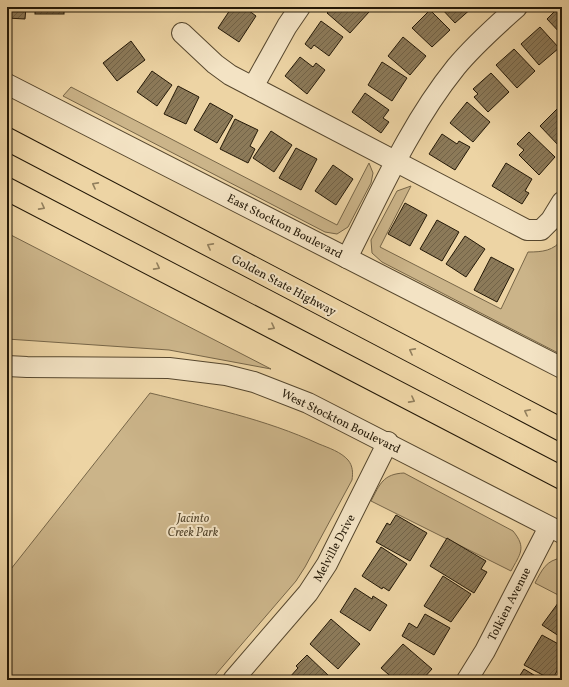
<svg xmlns="http://www.w3.org/2000/svg" width="569" height="687" viewBox="0 0 569 687" font-family="Vollkorn,serif">
<defs>
<pattern id="building-hatch" width="6" height="6" patternUnits="userSpaceOnUse"><rect width="6" height="6" fill="#8c7a59"/><path d="M-1 1l2-2M0 6l6-6M5 7l2-2" fill="none" stroke="#726348"/></pattern>
</defs>
<rect width="100%" height="100%" fill="#edd4a4"/>
<filter id="stains"><feTurbulence type="fractalNoise" baseFrequency=".005" numOctaves="4"/><feColorMatrix values="0 0 0 0 .2 0 0 0 0 .09 0 0 0 0 .02 0 0 0 .5 -.17"/></filter>
<radialGradient id="worn" r=".72"><stop offset=".6" stop-color="#630" stop-opacity="0"/><stop offset="1" stop-color="#630" stop-opacity=".3"/></radialGradient>
<g fill="#cbb489" stroke="#776648">
<path d="M71 87 337 225 369 163 373 173 371 183 348 227 337 234 325 232 63 96Z"/>
<path d="M411 186 380 247 501 309 528 252C542 252 554 251 562 239V355L382 262 372 253 371 240 397 191Z"/>
<path d="M7 233 271 369 169 350 7 339Z"/>
<path d="M150 393C207 407 265 419 319 444 329 448 341 452 348 460 353 466 353 473 352 480L305 567 296 581 211 680H7V574Z"/>
<path d="M404 473 513 531C527 548 520 554 511 571L371 501C380 484 383 474 404 473Z"/>
<path d="M562 558V597L535 583C542 570 546 560 562 558Z"/>
</g>
<g fill="url(#building-hatch)" stroke="#231807">
<path d="M7 7H26L25 19 7 18Z"/>
<rect x="35" y="7" width="29" height="7"/>
<path d="M232 7H244L256 16 239 42 218 28Z"/>
<path d="M333 7H362L369 12 350 33 327 13Z"/>
<path d="M440 7H473L455 23Z"/>
<path d="M559 7H562V35L547 19Z"/>
<path d="M430 10 450 30 432 47 412 28Z"/>
<path d="M321 21 343 37 329 56 314 45 311 49 305 44Z"/>
<path d="M540 27 559 48 539 65 521 44Z"/>
<path d="M403 37 426 56 410 75 388 56Z"/>
<path d="M131 41 145 60 117 81 103 63Z"/>
<path d="M514 49 535 71 517 88 496 65Z"/>
<path d="M300 57 313 67 316 63 325 70 307 94 285 76Z"/>
<path d="M382 62 407 78 392 101 368 85Z"/>
<path d="M152 71 172 85 157 106 137 92Z"/>
<path d="M491 73 509 92 488 112 474 97 478 94 473 89Z"/>
<path d="M178 86 199 97 186 124 164 114Z"/>
<path d="M365 93 389 110 383 118 389 122 381 133 352 112Z"/>
<path d="M467 102 490 122 473 142 450 123Z"/>
<path d="M210 103 233 116 217 143 194 130Z"/>
<path d="M558 108 562 111V145L560 147 540 126Z"/>
<path d="M235 119 258 130 250 146 255 149 248 163 220 149Z"/>
<path d="M271 131 292 145 274 172 253 158Z"/>
<path d="M529 132 555 157 539 175 519 155 524 150 517 144Z"/>
<path d="M442 134 457 144 459 141 470 147 455 170 429 154Z"/>
<path d="M296 148 317 159 301 190 279 178Z"/>
<path d="M506 163 532 179 525 191 529 193 522 204 492 186Z"/>
<path d="M333 165 353 179 336 205 315 191Z"/>
<path d="M405 203 427 215 410 246 388 234Z"/>
<path d="M437 220 459 232 442 261 420 249Z"/>
<path d="M465 236 485 249 466 277 446 264Z"/>
<path d="M491 257 514 269 497 302 474 290Z"/>
<path d="M396 515 427 533 410 561 376 542 387 523 390 525Z"/>
<path d="M447 538 486 561 481 569 487 572 474 593 430 566Z"/>
<path d="M381 547 407 564 389 591 383 587 382 589 362 576Z"/>
<path d="M443 576 471 594 451 622 424 606Z"/>
<path d="M355 588 372 599 373 596 387 605 370 631 340 612Z"/>
<path d="M561 599H562V638L542 625Z"/>
<path d="M425 614 450 628 434 655 402 636 409 623 417 628Z"/>
<path d="M331 619 360 644 338 669 310 644Z"/>
<path d="M542 635 562 646V662L552 680 524 665Z"/>
<path d="M403 644 432 669 422 680H395L381 668Z"/>
<path d="M307 655 329 676 325 680H291L289 678 298 668 296 666Z"/>
<path d="M524 669 542 680H517Z"/>
</g>
<g fill="none" stroke-linecap="round" stroke-linejoin="round">
<defs>
<g id="minor">
<path d="M182 33 215 64 230 75 527 230H541L551 220 562 202"/>
<path d="M7 84 562 368"/>
<path d="M253 87 287 26 300 7"/>
<path d="M347 258C380 193 410 124 456 67 474 45 496 26 517 7"/>
<path d="M7 366 27 367 169 368 226 375 254 382 308 403 562 533"/>
<path d="M233 680 308 593 327 564 388 442"/>
<path d="M467 680 485 651 549 527"/>
</g>
<g id="highway">
<path d="M7 139 562 430"/>
<path d="M7 189 562 478"/>
</g>
</defs>
<use href="#minor" stroke="#56472e" stroke-width="22"/>
<use href="#highway" stroke="#231807" stroke-width="24"/>
<use href="#minor" stroke="#f3e3c4" stroke-width="20"/>
<use href="#highway" stroke="#edd4a4" stroke-width="22"/>
</g>
<defs><path id="oneway-chevron" d="M-2-3.5L2.5 0L-2 3.5" fill="none" stroke-width="1.6" stroke-linecap="round" stroke-linejoin="round"/></defs>
<g stroke="#927f5d">
<use href="#oneway-chevron" transform="translate(95 185) rotate(-152)"/>
<use href="#oneway-chevron" transform="translate(42 207) rotate(28)"/>
<use href="#oneway-chevron" transform="translate(210 246) rotate(-152)"/>
<use href="#oneway-chevron" transform="translate(157 267) rotate(28)"/>
<use href="#oneway-chevron" transform="translate(272 327) rotate(28)"/>
<use href="#oneway-chevron" transform="translate(412 351) rotate(-152)"/>
<use href="#oneway-chevron" transform="translate(412 400) rotate(28)"/>
<use href="#oneway-chevron" transform="translate(527 412) rotate(-153)"/>
</g>
<g text-anchor="middle" stroke-width="4" stroke-linejoin="round" paint-order="stroke">
<g font-size="12" fill="#231807" stroke="#f3e3c4">
<text transform="translate(285 226) rotate(27)" y="4">East Stockton Boulevard</text>
<text transform="translate(284 285) rotate(28)" y="4">Golden State Highway</text>
<text transform="translate(341 421) rotate(26)" y="4">West Stockton Boulevard</text>
<text transform="translate(334 548) rotate(-62)" y="4">Melville Drive</text>
<text transform="translate(509 604) rotate(-63)" y="4">Tolkien Avenue</text>
</g>
<g font-size="12" font-style="italic" fill="#55472e" stroke="#f3e3c4">
<text x="193" y="522">Jacinto<tspan x="193" dy="14">Creek Park</tspan></text>
</g>
</g>
<rect width="569" height="687" fill="none" stroke="#edd4a4" stroke-width="24"/>
<rect x="8" y="8" width="553" height="671" fill="none" stroke="#231807" stroke-width="2"/>
<rect x="12" y="12" width="545" height="663" fill="none" stroke="#231807"/>
<rect width="100%" height="100%" filter="url(#stains)"/>
<rect width="100%" height="100%" fill="url(#worn)"/>
</svg>
